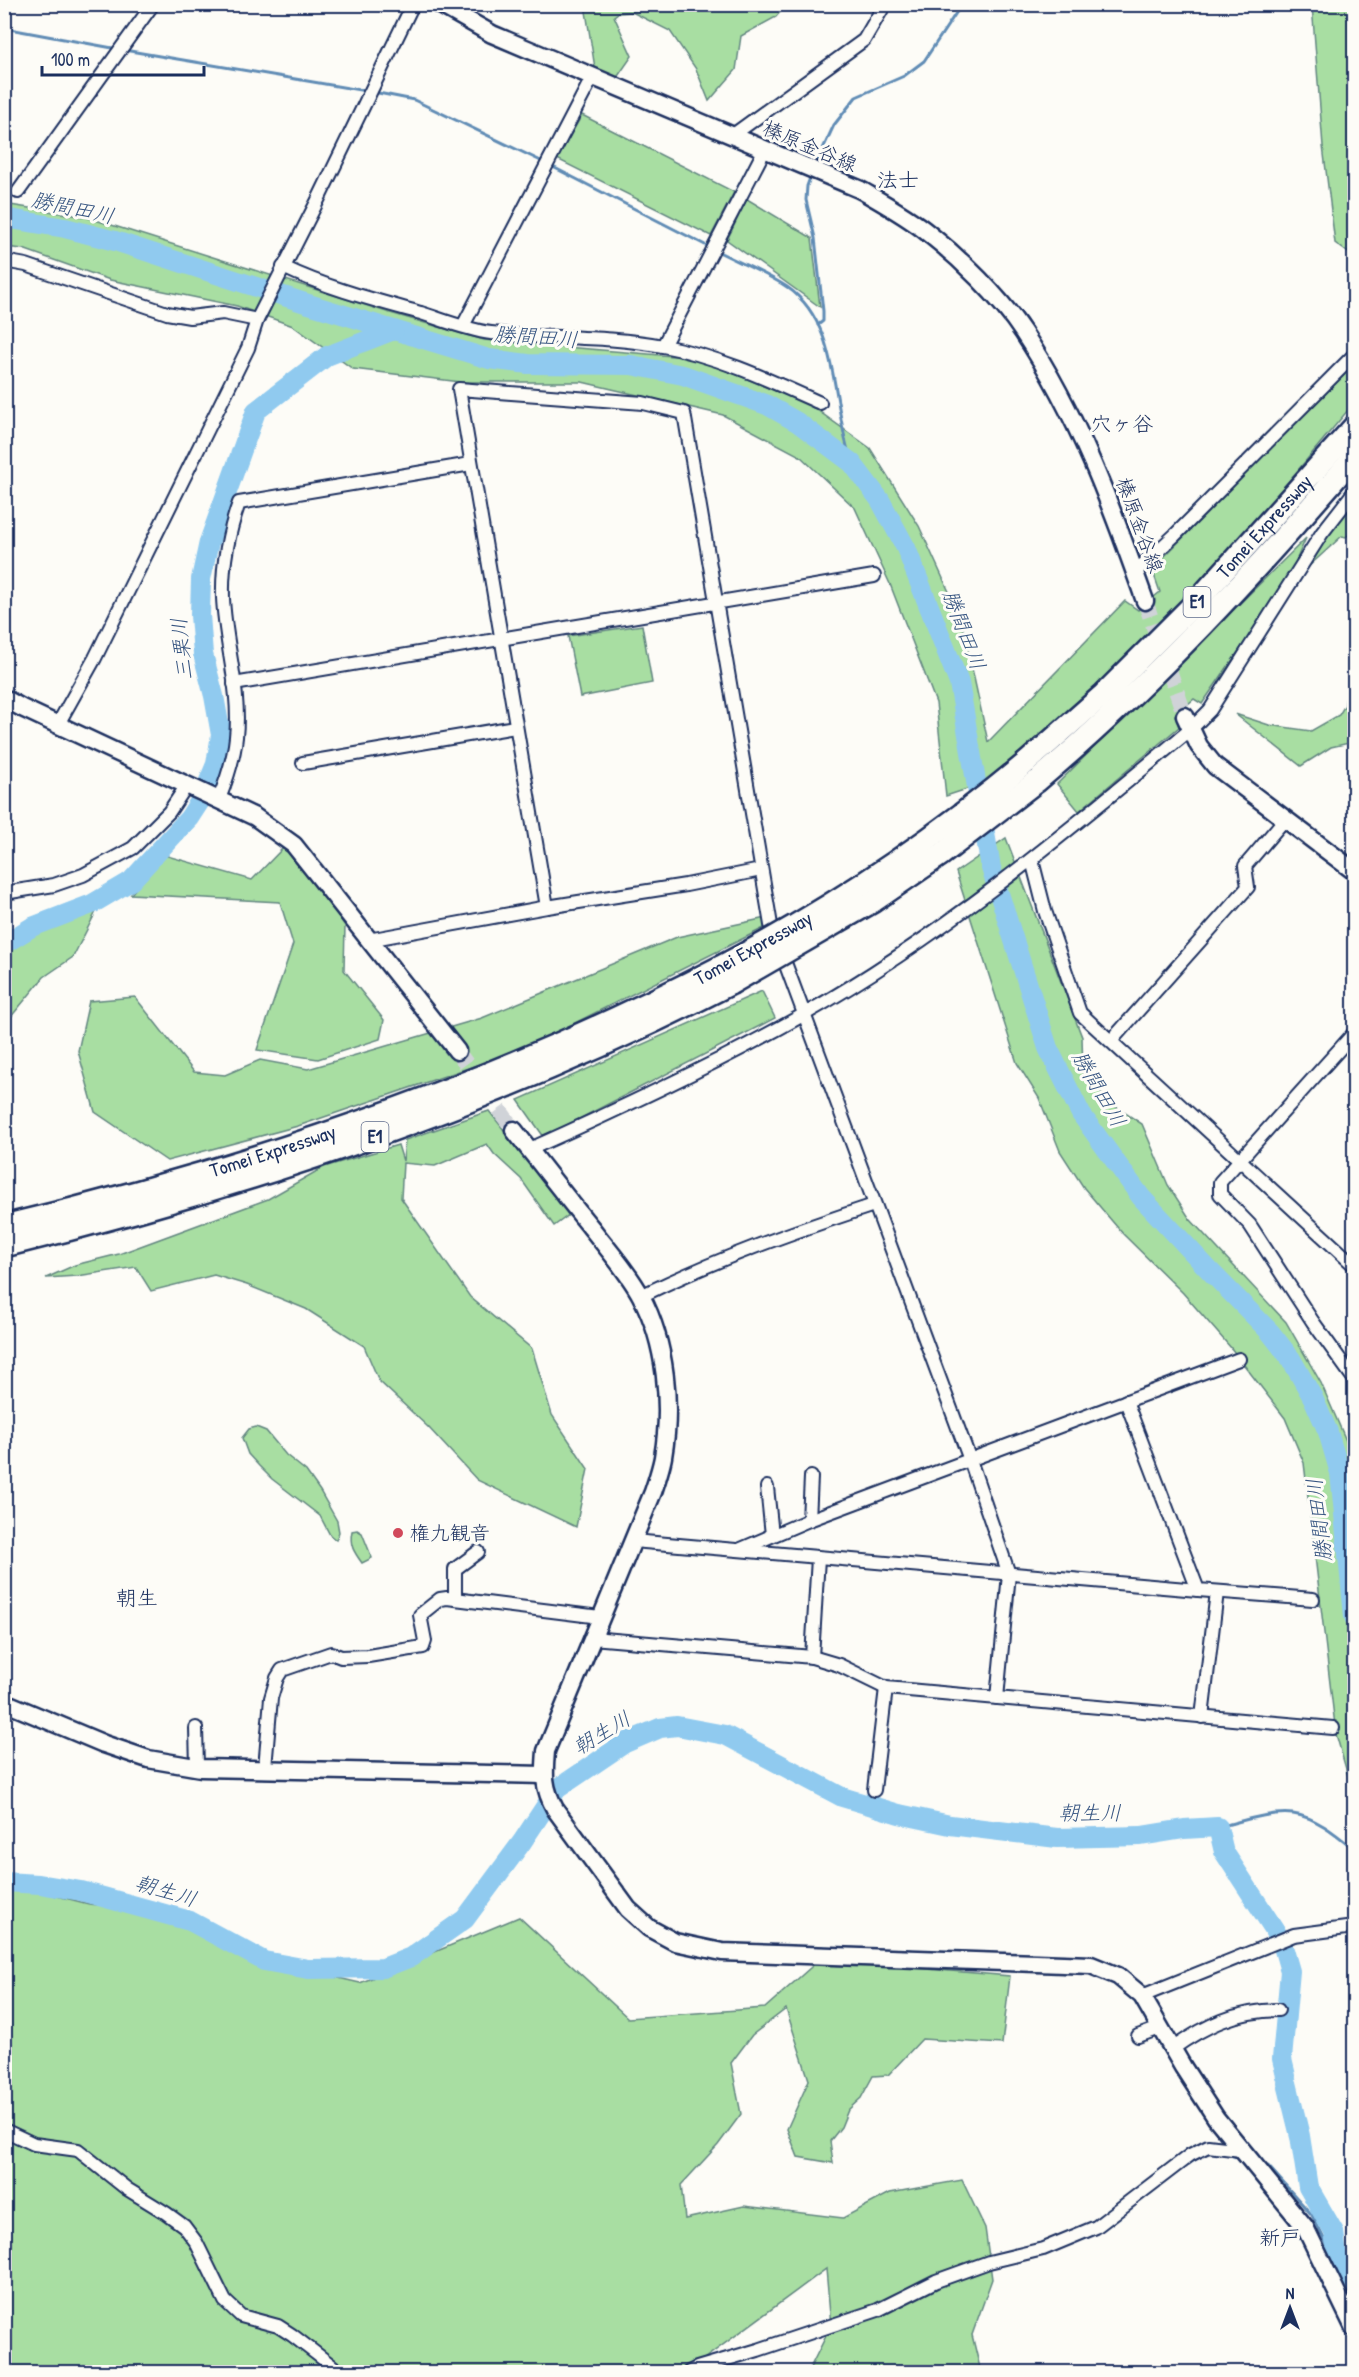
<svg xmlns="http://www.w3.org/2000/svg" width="1359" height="2377" viewBox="0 0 1359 2377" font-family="'Patrick Hand','Klee One',sans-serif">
<rect width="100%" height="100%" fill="#fdfcf7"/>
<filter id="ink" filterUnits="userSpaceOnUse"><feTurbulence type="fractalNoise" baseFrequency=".0167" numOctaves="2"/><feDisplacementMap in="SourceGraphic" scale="12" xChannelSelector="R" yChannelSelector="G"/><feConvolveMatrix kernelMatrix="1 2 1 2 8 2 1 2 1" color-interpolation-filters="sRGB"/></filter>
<g filter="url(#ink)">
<g fill="#a8dea2" stroke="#628680" stroke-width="1.5">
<path d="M633 4 786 5 776 17 741 36 736 70 709 101 696 69 670 31 632 12 618 13 614 16 632 56 616 79 595 68 585 5H625L628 8Z"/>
<path d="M1312 5H1354V257L1335 243 1323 146Z"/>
<path d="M582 115 734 192 711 236 557 159Z"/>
<path d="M747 199 812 238 820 307 727 240Z"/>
<path d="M4 204 86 217 387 312 484 340 696 358 810 405 870 448 919 526 961 618 988 742 1125 601 1138 610 1160 592 1152 569 1354 365V403L1237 543 1117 670 994 780 946 796 936 703 890 584 855 508 800 456 723 415 582 382H461L353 369 293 326 237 306 110 280 23 249 5 247Z"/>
<path d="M1354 499V530L1346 537 1342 536 1307 568 1323 538Z"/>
<path d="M1306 538 1287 581 1202 704 1194 699 1175 715 1179 727 1079 811 1057 784Z"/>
<path d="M642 625 652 683 580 697 568 636Z"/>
<path d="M1354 670V742L1331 747 1301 766 1235 714 1269 725 1311 731 1339 715 1345 705 1348 676Z"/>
<path d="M1006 838 1082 1037 1083 1074 1113 1105 1142 1124 1168 1185 1190 1219 1286 1322 1321 1383 1354 1459V1797L1336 1734 1304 1463 1285 1418 1231 1348 1183 1293 1123 1234 1084 1188 1060 1151 1039 1098 1017 1063 956 872Z"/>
<path d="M286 845 313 879 345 926 344 970 384 1020 380 1039 318 1059 257 1050 293 944 280 902 131 894 164 855 252 880Z"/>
<path d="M101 902 73 957 44 977 5 1024V942Z"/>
<path d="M766 918V927L521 1050 298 1126 167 1161 95 1112 78 1051 89 1001 135 997 194 1072 225 1075 260 1060 308 1069 482 1018 677 937Z"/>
<path d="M762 991 775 1018 544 1137 518 1100Z"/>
<path d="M489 1111 570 1214 554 1226 521 1179 494 1154 487 1144 435 1166 403 1163 401 1198 470 1297 532 1349 552 1415 588 1469 576 1527 477 1480 429 1428 379 1381 364 1346 306 1309 247 1285 214 1275 151 1291 136 1267 77 1276 46 1278 75 1265 119 1254 268 1199 324 1167 398 1145 403 1161 405 1140Z"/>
<path d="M256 1427 266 1431 286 1455 306 1471 320 1491 337 1521 339 1532 336 1540 330 1535 320 1516 272 1479 259 1466 248 1454 242 1438 249 1429Z"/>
<path d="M357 1530 362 1533 372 1558 362 1563C354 1552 349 1545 352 1531Z"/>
<path d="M5 1883 89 1904 168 1912 238 1955 360 1983 519 1917 628 2018 765 2008 819 1960 1010 1976 1002 2044 922 2039 888 2075 873 2076 861 2098 848 2110 841 2127 830 2141 833 2163 798 2157 787 2129 809 2080 786 2009 752 2035 731 2063 741 2114 718 2145 681 2185 685 2219 744 2206 843 2218 890 2193 962 2180 985 2228 992 2279 972 2335 981 2372H808L831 2326 826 2269 686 2372H5Z"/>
</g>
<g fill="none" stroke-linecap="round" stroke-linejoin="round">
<g stroke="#618cb5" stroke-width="3">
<path d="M4 28 118 49"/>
<path d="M124 50 366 91"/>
<path d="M373 92 414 100 543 162"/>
<path d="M549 165 711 248"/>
<path d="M815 166 834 125 856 97 904 76 924 61 962 4"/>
<path d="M811 175 807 186 806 200 815 238 823 311V321L818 325"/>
<path d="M717 251C740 263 766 273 787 287 841 324 831 407 852 463"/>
<path d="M1218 1827C1239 1822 1271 1811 1293 1814 1316 1817 1337 1835 1354 1849"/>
<path d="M1228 2154 1236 2157"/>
<path d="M1268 2166 1312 2215 1339 2269"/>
<path d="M1179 2170 1204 2154"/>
</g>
<g stroke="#90caef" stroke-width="20">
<path d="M4 218 65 228 115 241 302 302 489 359 528 364 631 365 683 375 767 405 797 422 852 463 880 500 906 548 959 683 991 868 1048 1048 1081 1114 1141 1197 1210 1271 1270 1332 1291 1359 1313 1398 1328 1432 1340 1473 1354 1617"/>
<path d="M4 944 32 927 92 904 131 881 189 818 202 798 216 764 221 735 214 696 203 654 200 615 201 579 209 542 256 411 327 356 394 330"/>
<path d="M4 1882 39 1884 81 1891 190 1921 264 1961 308 1969 383 1968 411 1957 465 1919 522 1842 557 1789 625 1743 660 1728 677 1726 725 1735 842 1797 899 1814 950 1825 1057 1838 1141 1836 1184 1829 1218 1827 1224 1852 1276 1932"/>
<path d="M1284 1950 1290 1971 1282 2059 1286 2076"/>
<path d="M1287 2083 1300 2136 1308 2187 1334 2232 1339 2269 1354 2303"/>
</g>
<g stroke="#d0d3d8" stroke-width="16" stroke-dasharray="16 8" stroke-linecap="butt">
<path d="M1145 601 1185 716"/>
<path d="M457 1051 514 1130"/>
</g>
<defs>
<g id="street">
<path d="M733 135 864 40 885 4"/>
<path d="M18 192 153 4"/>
<path d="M4 261 26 265 167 313 190 317 223 313 257 320"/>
<path d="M283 267C327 288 374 300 421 313 443 320 467 330 491 333 548 339 606 335 663 346 718 356 769 380 820 403"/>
<path d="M463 326 593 76"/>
<path d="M663 346 765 149"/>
<path d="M1135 572 1175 535 1354 355"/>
<path d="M234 684 874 576"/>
<path d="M58 724 95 658 248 348 257 320 318 200 413 4"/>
<path d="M303 763 515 727"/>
<path d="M219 799C227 779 234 758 236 737 241 690 225 644 223 598 222 565 228 534 239 503L471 464"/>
<path d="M1032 860 1045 911 1080 1013 1354 1265"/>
<path d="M4 893 54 885 83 875 133 848 169 812 187 785"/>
<path d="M547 907 459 389 643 403 684 413 771 925 970 1460 1009 1574 997 1698"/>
<path d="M368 940 547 907 686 885 761 870"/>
<path d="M1354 1033 1220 1182V1194L1250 1225 1313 1322 1354 1379"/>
<path d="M1111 1041 1248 887 1245 866 1285 819"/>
<path d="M530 1149C622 1108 714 1065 803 1015 943 936 1067 832 1191 729L1210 710 1322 533 1354 492"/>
<path d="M641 1296C716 1259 795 1231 874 1205"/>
<path d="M1126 1401 1198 1590 1313 1599"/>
<path d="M767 1487 772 1535"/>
<path d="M809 1520 811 1477"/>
<path d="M633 1541 1198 1590"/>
<path d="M741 1549 809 1520 1239 1359"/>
<path d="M455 1598V1569L478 1552"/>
<path d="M592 1638 812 1657 839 1665 886 1688 1333 1728"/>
<path d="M812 1657 818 1558"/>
<path d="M1202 1717 1217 1592"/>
<path d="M196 1728 197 1767"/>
<path d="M265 1768 271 1698 277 1678 282 1670 331 1653 341 1657 368 1656 423 1647 425 1641 420 1615 440 1599 447 1598 600 1617"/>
<path d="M874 1790 886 1688"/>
<path d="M1142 1996 1294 1935 1354 1927"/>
<path d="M1138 2036 1160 2028"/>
<path d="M1172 2049C1206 2025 1236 2011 1278 2010"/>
<path d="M4 2130 34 2144 78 2150 127 2189 166 2213 184 2226 196 2242 225 2301 241 2316 278 2326 292 2335 340 2372"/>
<path d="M689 2372 697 2368 758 2350 878 2310 936 2281 989 2262 1043 2249 1096 2227 1190 2155 1208 2146 1241 2150"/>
</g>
<g id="secondary">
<path d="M439 4 492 34 859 189C883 203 907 216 928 233 961 259 1000 297 1023 332 1078 415 1112 507 1145 601"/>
<path d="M4 698 22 708 255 817 294 845 457 1051"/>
<path d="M1185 716 1199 746 1215 766 1354 871"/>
<path d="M514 1130C540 1163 566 1197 593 1230 609 1251 629 1273 641 1296 666 1343 672 1405 663 1457 661 1468 657 1480 653 1492L546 1751C544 1775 543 1787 555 1809L628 1909 649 1928 675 1942 722 1952 1091 1965 1118 1976 1142 1996 1183 2067 1216 2118 1305 2227 1354 2328"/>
<path d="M4 1702 104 1744 148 1759 201 1768 544 1775"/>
</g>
<g id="highway">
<path id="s1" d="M1026 763 1104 694 1198 600 1354 427"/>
<path d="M1037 781C1153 683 1255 572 1354 457"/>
<path id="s2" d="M4 1226C252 1167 495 1084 722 966"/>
<path d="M4 1246C255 1185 500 1102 730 984"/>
</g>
</defs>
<use href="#street" stroke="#1b2f5e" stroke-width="16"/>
<use href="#secondary" stroke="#1b2f5e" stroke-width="21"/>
<use href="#highway" stroke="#1b2f5e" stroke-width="26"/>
<use href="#street" stroke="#fdfcf7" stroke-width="12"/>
<use href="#secondary" stroke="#fdfcf7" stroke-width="16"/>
<use href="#highway" stroke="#fdfcf7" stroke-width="21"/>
<defs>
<g id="highway-bridge">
<path d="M722 966C830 910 932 841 1026 763"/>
<path d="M730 984 872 902 942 854 1037 781"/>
</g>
</defs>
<use href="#highway-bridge" stroke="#1b2f5e" stroke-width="26" stroke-linecap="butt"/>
<use href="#highway-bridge" stroke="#fdfcf7" stroke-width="21"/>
</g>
</g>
<circle fill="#d1495b" stroke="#fdfcf7" stroke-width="2" cx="398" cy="1533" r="6"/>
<g text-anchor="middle" stroke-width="6" stroke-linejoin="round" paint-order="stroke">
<g fill="#fdfcf7" stroke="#5f6c8c" stroke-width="1.5">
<rect x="1183.5" y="587" width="27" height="30" rx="4.5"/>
<rect x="361.5" y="1122" width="27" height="30" rx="4.5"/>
</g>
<g font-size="18" font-weight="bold" fill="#1b2f5e">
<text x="1197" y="608">E1</text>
<text x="375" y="1143">E1</text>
</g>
<g font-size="20" fill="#1b2f5e" stroke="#fdfcf7">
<text transform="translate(810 146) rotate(23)" y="7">榛原金谷線</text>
<text transform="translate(1140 525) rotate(70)" y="7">榛原金谷線</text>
<text dy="7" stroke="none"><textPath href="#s1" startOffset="336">Tomei Expressway</textPath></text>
<text transform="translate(753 948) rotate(-29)" y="7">Tomei Expressway</text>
<text dy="7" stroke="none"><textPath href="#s2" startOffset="279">Tomei Expressway</textPath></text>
</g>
<g font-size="20" fill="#1b2f5e" stroke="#fdfcf7" text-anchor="start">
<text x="410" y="1540">権九観音</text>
</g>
<g font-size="21" fill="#1b2f5e" stroke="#fdfcf7">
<text x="898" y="187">法士</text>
<text x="1122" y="431">穴ヶ谷</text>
<text x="137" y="1605">朝生</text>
<text x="1280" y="2245">新戸</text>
</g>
<g font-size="21" font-style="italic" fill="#385682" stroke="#fdfcf7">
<text transform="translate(73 208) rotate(12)" y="7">勝間田川</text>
<text transform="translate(536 337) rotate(4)" y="7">勝間田川</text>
<text transform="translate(964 630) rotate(69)" y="7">勝間田川</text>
<text transform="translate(182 649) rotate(-96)" y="7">三栗川</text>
<text transform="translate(1099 1089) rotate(60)" y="7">勝間田川</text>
<text transform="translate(1319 1520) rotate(-97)" y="7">勝間田川</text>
<text transform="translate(602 1733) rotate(-31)" y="7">朝生川</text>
<text x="1090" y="1820">朝生川</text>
<text transform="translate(166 1891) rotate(17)" y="7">朝生川</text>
</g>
</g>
<rect width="1359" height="2377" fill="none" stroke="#fdfcf7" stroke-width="24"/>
<rect x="12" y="12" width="1335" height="2353" fill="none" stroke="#1b2f5e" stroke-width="2" filter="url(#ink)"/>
<g transform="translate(1290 2308)" stroke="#fdfcf7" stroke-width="4.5" paint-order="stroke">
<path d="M0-4.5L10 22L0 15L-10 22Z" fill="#1b2f5e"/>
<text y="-9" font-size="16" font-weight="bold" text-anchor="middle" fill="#1b2f5e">N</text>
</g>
<path d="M42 66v9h162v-9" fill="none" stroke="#1b2f5e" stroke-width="3"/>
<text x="51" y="66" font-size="18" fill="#1b2f5e" stroke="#fdfcf7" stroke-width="4.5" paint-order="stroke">100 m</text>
</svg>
